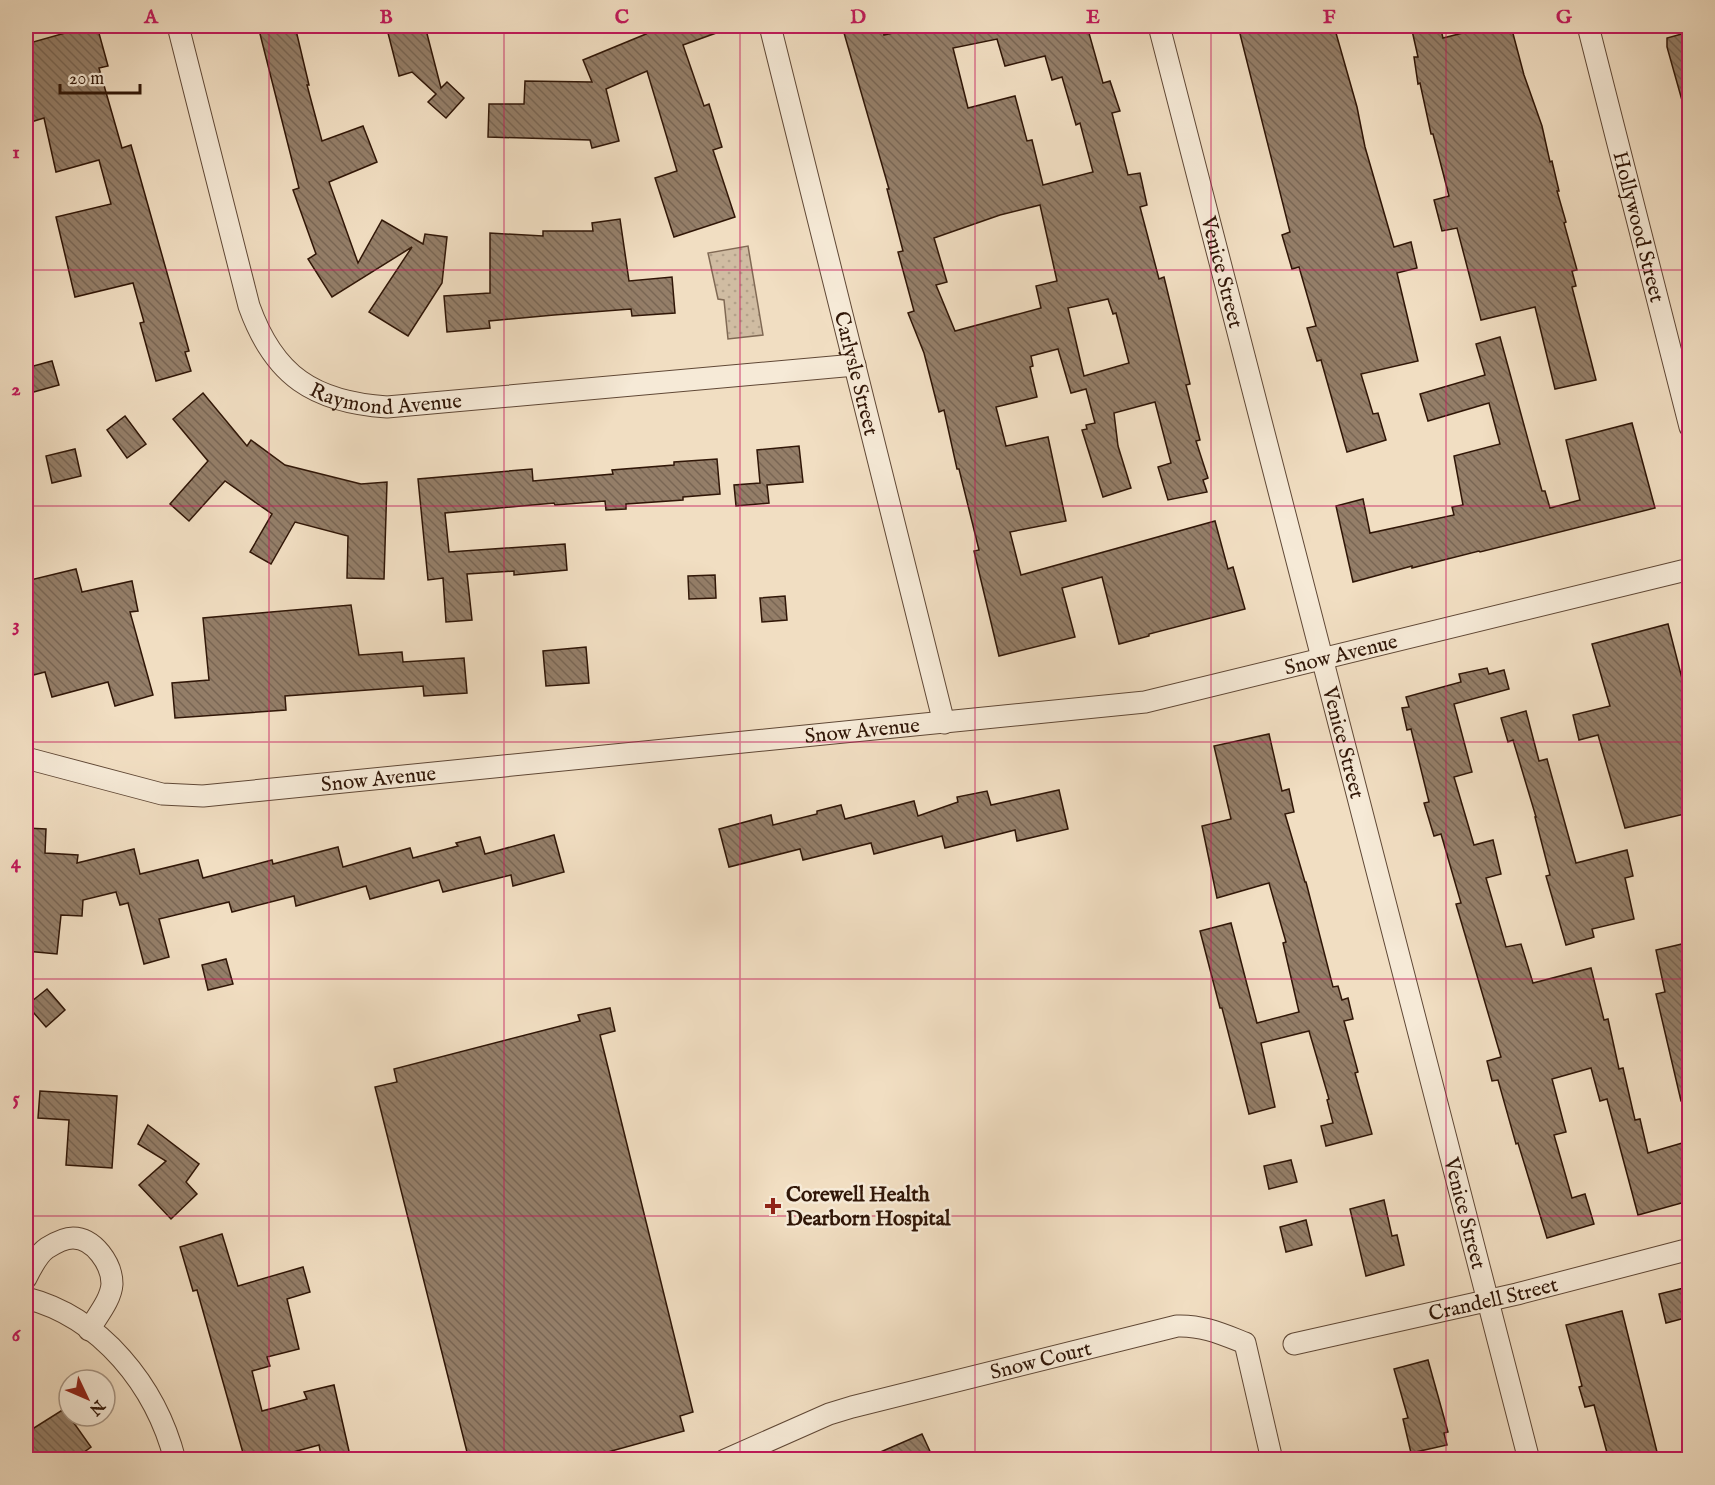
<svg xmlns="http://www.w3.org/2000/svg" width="1715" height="1485" viewBox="0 0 1715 1485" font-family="'IM FELL English',serif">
<defs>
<pattern id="park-dots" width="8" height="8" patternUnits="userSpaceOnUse" patternTransform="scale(1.5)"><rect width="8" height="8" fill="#d0bca2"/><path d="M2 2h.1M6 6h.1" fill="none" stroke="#b3a18a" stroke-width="1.8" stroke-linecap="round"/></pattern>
<pattern id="building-back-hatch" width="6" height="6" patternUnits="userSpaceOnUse" patternTransform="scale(1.5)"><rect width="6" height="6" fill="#947e68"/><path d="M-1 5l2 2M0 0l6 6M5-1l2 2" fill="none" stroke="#796654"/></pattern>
</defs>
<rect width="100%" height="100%" fill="#f1dec2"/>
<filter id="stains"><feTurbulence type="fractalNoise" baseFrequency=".00333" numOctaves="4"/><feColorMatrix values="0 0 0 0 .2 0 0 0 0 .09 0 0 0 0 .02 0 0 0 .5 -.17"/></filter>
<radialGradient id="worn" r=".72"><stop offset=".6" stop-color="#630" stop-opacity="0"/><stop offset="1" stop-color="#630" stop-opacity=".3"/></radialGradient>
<path fill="url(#park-dots)" stroke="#806954" stroke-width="1.5" d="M748 246 763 335 728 339 724 300 718 299 708 253Z"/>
<g fill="url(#building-back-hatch)" stroke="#301607" stroke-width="1.5" fill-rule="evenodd">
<path d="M90 26H97L108 66 99 68 122 148 131 145 189 351 185 352 191 371 156 381 140 323 144 322 133 283 75 297 56 217 111 204 99 160 56 172 44 118 31 122 26 102V44Z"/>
<path d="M258 26H295L309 85H307L322 141 363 126 377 162 329 182 358 263 382 220 423 244 425 234 447 237 442 283 408 336 369 312 412 247 332 297 308 259 316 254 293 190 299 188Z"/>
<path d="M414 26H425L441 88 447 82 464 98 446 118 428 102 436 94 412 72 399 76 388 33Z"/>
<path d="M643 26H729L730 28 683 45 704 106 709 104 722 147 713 150 735 217 674 237 655 178 677 171 647 71 606 89 619 141 592 148 590 140 488 137 489 104H524L525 81 592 82 583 60 646 34Z"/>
<path d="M842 26H882L884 35 923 26H1087L1103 83 1110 81 1120 111 1112 113 1128 175 1140 173 1147 205 1140 207 1159 279 1164 277 1190 384 1186 385 1200 440 1196 441 1208 478 1203 480 1207 492 1168 500 1158 467 1171 463 1155 402 1114 413 1118 446 1131 488 1103 497 1082 430 1087 429 1086 425 1095 423 1086 389 1071 393 1058 349 1031 356 1033 366 1030 367 1037 397 996 407 1006 446 1048 437 1066 521 1010 532 1021 575 1215 521 1228 569 1233 567 1245 609 1149 634V636L1119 644 1102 577 1062 588 1075 637 999 656 974 551 979 550 959 469H957L944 410 939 412 924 353 908 313 914 311 898 252 903 251 887 189H889ZM997 39 1005 66 1045 56 1052 80 1062 77 1076 125 1080 123 1093 172 1043 185 1032 140 1027 141 1015 96 968 108 953 48ZM1040 205 1057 281 1036 286 1041 308 955 331 936 285 947 282 934 238 1000 215ZM1108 299 1113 314 1116 313 1129 363 1084 376 1068 308Z"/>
<path d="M1238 26H1334L1357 107 1365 147 1394 247 1411 242 1417 268 1397 273 1418 361 1361 374 1373 414 1378 413 1386 440 1347 452 1321 360 1317 361 1307 328 1316 326 1299 267 1292 269 1282 235 1290 232Z"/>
<path d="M1411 26H1440L1443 38 1490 26H1511L1524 75 1542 126 1550 162 1552 161 1559 191H1557L1566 222 1564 223 1577 270 1572 271 1576 286 1572 287 1596 380 1555 389 1535 307 1481 320 1457 228 1442 231 1434 200 1449 196 1433 134H1431L1420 83 1418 84 1414 57H1418Z"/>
<path d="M1689 32V103L1683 104 1667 47V38Z"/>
<path d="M620 219 629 281 672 277 675 313 632 316 631 309 554 315 489 321 490 328 447 332 444 296 490 293V233L543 236V231H593L592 223Z"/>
<path d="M1500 337 1542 491H1545L1550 508 1580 500 1566 440 1632 423 1655 508 1480 552 1479 551 1412 568V566L1353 582 1336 506 1363 499 1370 533 1454 515 1452 507 1463 505 1454 456 1500 444 1489 403 1428 421 1420 394 1485 375 1476 344Z"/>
<path d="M52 361 59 385 30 393 26 368Z"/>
<path d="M203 393 247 446 251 440 285 465 361 484 387 482 384 579 347 578 348 536 295 522 271 564 250 552 272 514 225 481 189 521 170 504 208 461 173 419Z"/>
<path d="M125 416 146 444 127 458 107 430Z"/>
<path d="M799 446 803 482 767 485 769 503 736 506 734 485 760 483 757 450Z"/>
<path d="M75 449 81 476 52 483 46 456Z"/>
<path d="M717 459 720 494 683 497V500L626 504V509L606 510 605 501 555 505 554 503 445 513 449 552 565 544 567 570 514 575V571L467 574 472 620 446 622 443 578 428 580 418 479 532 469 533 481 613 474 612 470 674 465V462Z"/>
<path d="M76 569 82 592 132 581 138 611 130 612 153 695 115 706 108 682 52 697 45 672 26 677V581Z"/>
<path d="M715 575 716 598 689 599 688 576Z"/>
<path d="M785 596 787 620 762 622 760 598Z"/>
<path d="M351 605 359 655 402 652 403 662 464 658 467 693 424 696 423 686 285 696 286 710 175 718 172 683 209 680 203 618Z"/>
<path d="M1668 624 1686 694H1683L1686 705 1684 706 1689 727V813L1625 828 1598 735 1579 740 1573 715 1610 706 1592 644Z"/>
<path d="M586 647 589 683 546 686 543 651Z"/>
<path d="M1487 668 1489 674 1504 670 1509 689 1454 704 1472 772 1454 777 1474 845 1493 840 1501 874 1486 878 1506 947 1521 944 1533 983 1591 968 1604 1020 1608 1019 1619 1069 1623 1068 1635 1120 1640 1119 1648 1153 1689 1141V1201L1638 1215 1607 1099 1600 1101 1591 1068 1552 1079 1566 1132 1554 1135 1572 1198 1585 1194 1594 1224 1547 1238 1518 1143 1516 1144 1498 1080 1492 1081 1487 1061 1501 1057 1456 904 1461 903 1441 834 1434 836 1424 803 1429 802 1411 729 1407 730 1402 708 1409 707 1406 697 1461 682 1459 674Z"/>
<path d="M1526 711 1539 761 1547 759 1576 863 1627 850 1633 876 1625 878 1634 919 1592 929 1594 937 1591 938 1566 945 1546 876 1550 875 1535 817H1536L1513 740 1508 742 1501 718Z"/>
<path d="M1269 734 1282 791 1289 789 1294 812 1285 814 1305 882H1306L1333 987 1338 986 1342 1000 1348 998 1353 1019 1344 1021 1358 1072 1355 1073 1372 1134 1326 1146 1321 1126 1333 1123 1327 1100 1329 1099 1309 1031 1261 1043 1275 1107 1249 1114 1222 1008H1220L1200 931 1231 923 1257 1023 1299 1012 1283 943 1286 942 1269 883 1217 898 1202 826 1231 819 1214 746Z"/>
<path d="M1059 790 1068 829 1017 841 1015 830 945 848 942 836 874 854 871 843 803 860 800 849 729 867 719 829 771 815 773 825 817 814V811L841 805 845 819 914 801 918 816 958 802 957 797 987 791 991 805Z"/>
<path d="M26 828 46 829 45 853 78 855 77 863 134 849 140 874 198 860 203 878 272 860 273 864 338 847 343 867 410 848 413 858 458 846 456 843 480 837 485 854 554 835 564 872 513 886 511 875 443 892 439 880 370 899 366 886 296 906 294 896 232 912 229 902 159 919 169 957 144 964 128 903 120 905 116 892 83 900 82 916 61 915 57 954 26 951Z"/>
<path d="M1682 944 1689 976V1100L1681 1101 1656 994 1665 992 1656 950Z"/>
<path d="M226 959 233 984 208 990 202 965Z"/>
<path d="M47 989 65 1010 46 1027 27 1005Z"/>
<path d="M610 1008 615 1031 600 1035 693 1412 680 1416 684 1431 579 1460H469L375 1087 397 1082 394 1069 580 1021 578 1015Z"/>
<path d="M40 1091 117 1096 112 1168 66 1165 69 1120 38 1118Z"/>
<path d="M148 1125 199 1164 186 1182 197 1194 171 1219 139 1185 166 1161 138 1144Z"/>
<path d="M1291 1160 1297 1182 1269 1189 1264 1166Z"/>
<path d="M1384 1200 1392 1236 1397 1235 1404 1265 1366 1276 1350 1209Z"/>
<path d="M1306 1220 1312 1245 1286 1252 1280 1227Z"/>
<path d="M222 1234 238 1286 303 1267 310 1292 287 1299 299 1349 267 1357 270 1366 252 1371 262 1411 307 1399 304 1392 334 1385 351 1460H322L319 1445 264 1460H245L197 1290 193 1291 180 1247Z"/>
<path d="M1684 1288 1689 1317 1666 1323 1659 1294Z"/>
<path d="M1622 1311 1659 1460H1609L1594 1405 1585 1407 1579 1387 1582 1386 1566 1325Z"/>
<path d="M1428 1360 1448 1432 1444 1433 1447 1445 1411 1453 1403 1419 1408 1418 1394 1369Z"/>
<path d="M64 1409 91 1447 73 1460H36L26 1443V1433Z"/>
<path d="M922 1434 934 1460H862Z"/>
</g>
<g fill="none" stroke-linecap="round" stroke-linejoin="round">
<defs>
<g id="minor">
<path id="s1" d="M178 26 249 306C274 376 314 402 387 407L855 365"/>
<path id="s2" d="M770 26 944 723"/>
<path id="s3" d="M1159 26 1529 1460"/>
<path id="s4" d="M1588 26 1690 427"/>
<path id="s5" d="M26 758 162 794 203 796 1145 702 1690 569"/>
<path d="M26 1278C31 1268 38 1254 47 1248 55 1243 64 1238 73 1238 94 1238 112 1264 112 1284 111 1300 97 1316 89 1330"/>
<path d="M26 1298C101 1317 156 1386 175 1460"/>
<path id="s6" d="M1294 1344 1517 1294 1690 1249"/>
<path id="s7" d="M725 1460 829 1414 852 1407 1177 1326C1202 1325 1222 1334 1245 1343L1272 1460"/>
</g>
</defs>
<use href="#minor" stroke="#604836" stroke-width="23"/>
<use href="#minor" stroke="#f6ead7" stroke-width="21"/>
</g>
<path fill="none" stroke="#c2185b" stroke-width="1.5" stroke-opacity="0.55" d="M269 26V1460M504 26V1460M740 26V1460M975 26V1460M1211 26V1460M1446 26V1460M26 270H1690M26 506H1690M26 742H1690M26 979H1690M26 1216H1690"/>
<path fill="#8f2418" stroke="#f6ead7" stroke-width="2" d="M770 1197h6v6h6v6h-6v6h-6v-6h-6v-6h6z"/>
<g text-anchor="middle" stroke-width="5" stroke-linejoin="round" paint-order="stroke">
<g font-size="21" fill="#301607" stroke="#f6ead7">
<text dy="7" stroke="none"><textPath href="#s4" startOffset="207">Hollywood Street</textPath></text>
<text dy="7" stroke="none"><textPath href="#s3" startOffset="254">Venice Street</textPath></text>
<text dy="7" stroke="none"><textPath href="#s2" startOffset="358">Carlysle Street</textPath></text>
<text dy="7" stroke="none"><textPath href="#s1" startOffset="471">Raymond Avenue</textPath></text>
<text dy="7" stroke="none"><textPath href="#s5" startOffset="1330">Snow Avenue</textPath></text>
<text dy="7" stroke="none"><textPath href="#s5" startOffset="844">Snow Avenue</textPath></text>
<text dy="7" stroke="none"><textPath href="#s3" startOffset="740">Venice Street</textPath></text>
<text dy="7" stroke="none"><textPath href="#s5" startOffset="358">Snow Avenue</textPath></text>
<text dy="7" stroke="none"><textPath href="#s3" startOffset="1226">Venice Street</textPath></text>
<text dy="7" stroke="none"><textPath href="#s6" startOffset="204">Crandell Street</textPath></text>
<text dy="7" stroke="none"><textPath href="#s7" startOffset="332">Snow Court</textPath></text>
</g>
<g font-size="21" font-weight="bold" fill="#301607" stroke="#f6ead7" text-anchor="start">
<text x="786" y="1201">Corewell Health<tspan x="786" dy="24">Dearborn Hospital</tspan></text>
</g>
</g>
<rect width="1715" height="1485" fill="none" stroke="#f1dec2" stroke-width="66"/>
<g transform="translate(87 1398) rotate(134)"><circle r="28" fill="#f6ead7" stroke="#a79584" stroke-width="1.5"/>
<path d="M0-4.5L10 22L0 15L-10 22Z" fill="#8f2418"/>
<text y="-9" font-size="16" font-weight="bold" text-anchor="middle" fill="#301607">N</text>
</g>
<path d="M60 84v9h80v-9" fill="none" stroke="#301607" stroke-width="3"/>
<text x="69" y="84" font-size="18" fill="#301607" stroke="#f6ead7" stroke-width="4.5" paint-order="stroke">20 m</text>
<rect x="33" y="33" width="1649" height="1419" fill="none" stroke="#c2185b" stroke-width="2"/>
<g font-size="20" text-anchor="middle" font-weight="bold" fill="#c2185b">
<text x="151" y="23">A</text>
<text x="386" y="23">B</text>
<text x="622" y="23">C</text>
<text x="858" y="23">D</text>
<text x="1093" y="23">E</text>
<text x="1329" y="23">F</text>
<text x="1564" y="23">G</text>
<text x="16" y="158">1</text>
<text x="16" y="395">2</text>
<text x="16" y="631">3</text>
<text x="16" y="868">4</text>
<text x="16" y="1104">5</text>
<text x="16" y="1341">6</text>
</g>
<rect width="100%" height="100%" filter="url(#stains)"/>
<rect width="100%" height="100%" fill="url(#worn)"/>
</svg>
